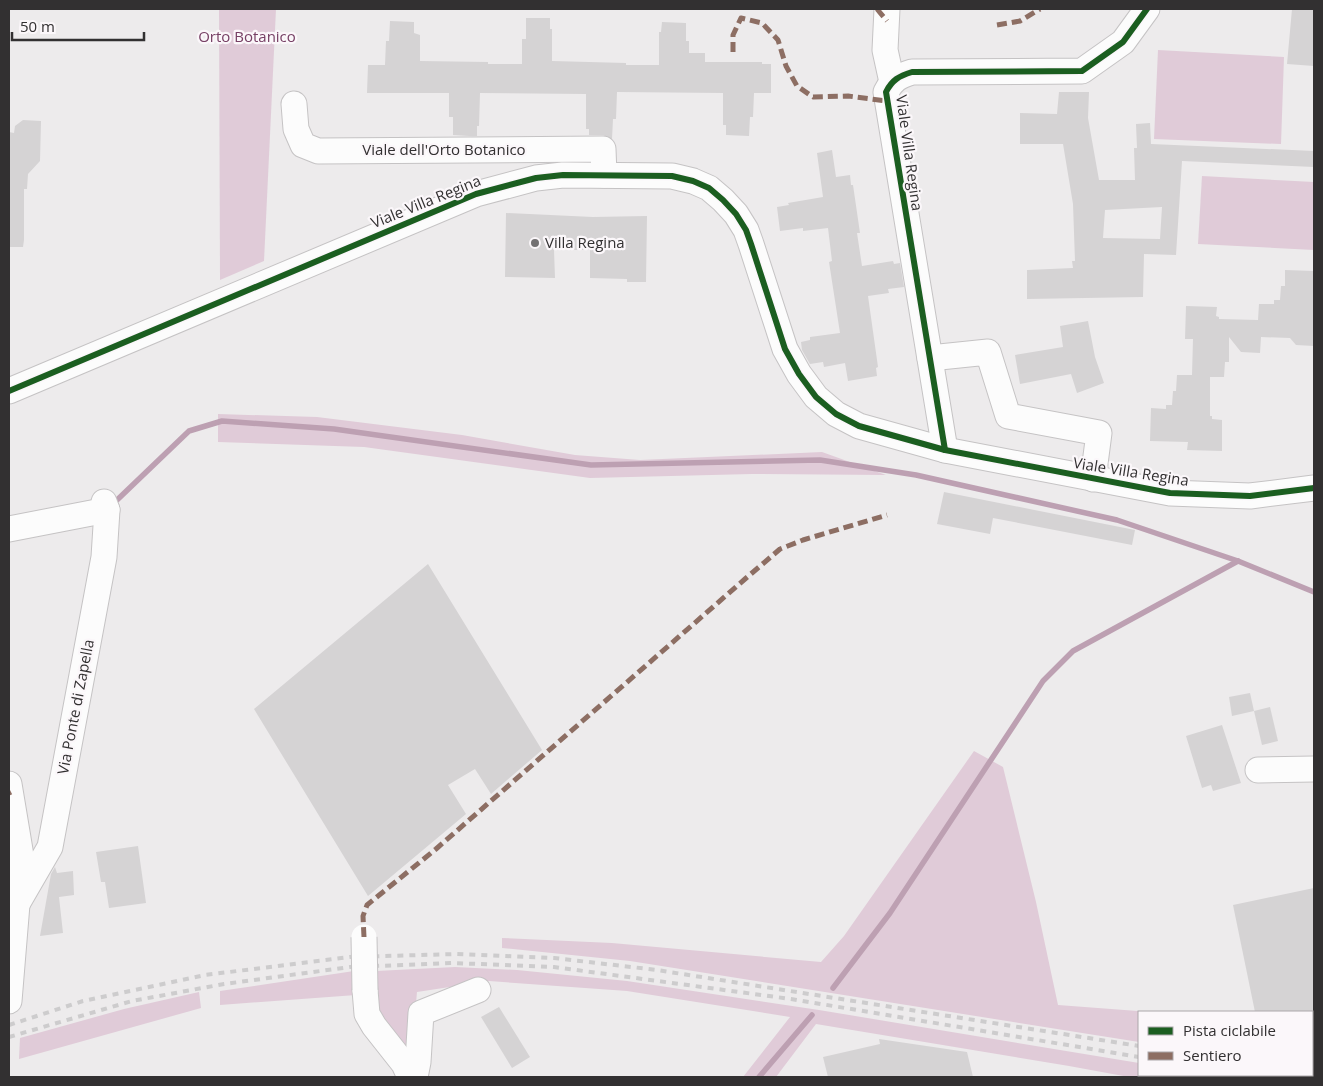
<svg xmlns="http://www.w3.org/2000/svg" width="1323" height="1086" viewBox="0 0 1323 1086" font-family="'Open Sans',sans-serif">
<rect width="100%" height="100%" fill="#edebec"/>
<g fill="#e0cbd8">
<path d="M219 9H276L264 261 220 280Z"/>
<path d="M1158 50 1284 57 1281 144 1154 139Z"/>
<path d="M1202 176 1314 182V250L1198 244Z"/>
<path d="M218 414 317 417 462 435 575 455 640 460 822 452 886 475 752 474 590 478 364 447 218 442Z"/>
<path d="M974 751 1003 767 1036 902 1058 1005 1151 1012H1139V1042L630 961 502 948V938L612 943 821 962 844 936Z"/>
<path d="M455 967 517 970 627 981 819 1010 1139 1063V1075H1209L1224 1077H1129L1069 1066 816 1024 776 1077H743L790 1017 627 991 489 981 417 992 411 1059 381 1022 379 1010 376 971Z"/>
<path d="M354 971 356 995 220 1005V991Z"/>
<path d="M199 992 201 1008 19 1059 20 1038 124 1009Z"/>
</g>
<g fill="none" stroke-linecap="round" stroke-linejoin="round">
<g stroke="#bda0b2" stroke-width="5.5">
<path d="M117 500 189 431 222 421 334 429 591 465 820 460 916 475 1117 520 1238 561 1314 592"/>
<path d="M833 988 890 913 1043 681 1073 651 1238 561"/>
<path d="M759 1077 812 1015"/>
</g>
</g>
<g fill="#d5d3d4" fill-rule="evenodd">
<path d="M1292 9H1314V66L1287 64Z"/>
<path d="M526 18H550V29H552V61L626 63V65H659V32H661L662 22 686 23V41H689V53H705V62H762V64H771V93H754L753 117H750L749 136 726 135V125H723V93L617 92 616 119H613L612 139 603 135H589V129H586V94L480 93 479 126H477V136H469L453 135V117H449V93H367L368 65H385L386 41H389L390 21 414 22V33L420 35V61L488 62V64H522V39H526Z"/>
<path d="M1059 92H1089L1088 118 1099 180H1135L1134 148H1137L1136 124 1150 123 1151 144 1314 151V167L1182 161 1176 255 1144 254 1143 297 1027 299V270L1073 268 1072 261H1075L1073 204 1063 144H1020V113L1057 114ZM1162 207 1160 239 1103 238 1105 210Z"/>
<path d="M23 120 41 121 40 161 28 174 27 189H24V240L23 247H9V132L14 133 15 126Z"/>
<path d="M832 150 836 177 850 175 851 185H853L860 233H857L862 266 893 261 894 264 900 263 904 287 888 289 889 293 868 296 878 367 876 368 877 376 848 381 845 363 824 367 823 362 810 364 802 350 801 342 810 340V337L840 333 829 262 832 261 828 228 803 231V228L780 231 777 207 789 205 788 203 823 197 817 153Z"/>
<path d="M506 213 593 217 647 216 646 282H627V279L590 278V250H554L555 278 505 277Z"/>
<path d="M1285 270 1314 271V346L1296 345 1290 338 1261 337 1260 353 1241 352 1229 337V362H1225L1224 377H1210V416H1212V419L1222 420V451L1187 450 1188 442 1150 441 1151 408 1166 409V405H1172L1173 391H1176L1177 375H1192L1193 339H1185L1186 306 1217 307 1216 316 1219 317V319L1258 320 1259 304H1274V300H1280L1281 286H1285Z"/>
<path d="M1088 321 1095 357 1104 383 1077 393 1071 374 1020 384 1015 355 1063 347 1060 326Z"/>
<path d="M944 492 1135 530 1132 545 993 518 990 534 937 524Z"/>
<path d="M428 564 542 750 491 794 475 769 448 785 466 814 368 896 254 709Z"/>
<path d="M1250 693 1254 711 1232 716 1229 697Z"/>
<path d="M1270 707 1278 741 1262 745 1254 711Z"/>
<path d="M1222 725 1241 783 1213 791 1211 785 1202 788 1186 736Z"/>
<path d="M138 846 146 903 109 908 105 882H101L96 852Z"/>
<path d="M55 867 57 873 73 871 74 895 59 897 63 933 40 936 51 874Z"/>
<path d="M1314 888V1012H1255L1233 905Z"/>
<path d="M499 1007 530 1057 512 1068 481 1017Z"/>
<path d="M879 1039 967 1052 973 1077H828L823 1057 880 1044Z"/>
</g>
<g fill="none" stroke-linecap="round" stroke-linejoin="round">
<defs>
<g id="minor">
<path d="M887 9 885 50 892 82"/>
<path d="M294 104 296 129 303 145 318 151 603 149 604 175"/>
<path d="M930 358 988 352 1008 416 1099 433 1093 479"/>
<path d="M9 391 476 194 536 178 563 175 672 176 693 181 709 188 723 200 736 214 746 230 751 244 785 349 799 374 816 397 836 414 859 426 945 450 1170 493 1250 496 1314 488"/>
<path d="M945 450 886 92C892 80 899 76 912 72L1082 71 1123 42 1147 9"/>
<path d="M9 529 107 510"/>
<path d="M1258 770 1314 769"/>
<path d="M9 784 21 856 9 1001"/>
<path d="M17 904 50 847 104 557 107 510 104 502"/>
<path d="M365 990 367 1014 374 1026 404 1064 410 1077"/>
<path d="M415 1077 418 1062 421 1013 478 990"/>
</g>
</defs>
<use href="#minor" stroke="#c5c3c4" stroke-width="27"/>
<use href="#minor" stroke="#fcfcfc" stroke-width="25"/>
<g stroke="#cdcccd" stroke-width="4" stroke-dasharray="6 6" stroke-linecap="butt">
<path d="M9 1025 83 1001 205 975 350 957 457 954 554 958 657 970 1139 1046"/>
<path d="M9 1037 132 1001 224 984 350 967 453 963 554 967 791 999 1139 1057"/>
<path d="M1312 1074 1314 1075"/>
<path d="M1244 1075 1259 1077"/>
</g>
<defs>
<path id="minor-bridge" d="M364 937 365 990"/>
</defs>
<use href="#minor-bridge" stroke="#c5c3c4" stroke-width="27" stroke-linecap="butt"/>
<use href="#minor-bridge" stroke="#fcfcfc" stroke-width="25"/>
<g stroke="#8d6e63" stroke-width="5" stroke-dasharray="10 5" stroke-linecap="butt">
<path d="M877 9 887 21"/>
<path d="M997 25 1020 21 1040 9"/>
<path d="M733 52V35L741 18 762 23 778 40 786 66 797 86 813 97 848 96 887 101"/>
<path d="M9 793 11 792"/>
<path d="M364 937 363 916 367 905 436 849 745 579 780 549 803 540 887 515"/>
</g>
<defs>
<g id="cycleway">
<path d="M9 391 476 194 536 178 563 175 672 176 693 181 709 188 723 200 736 214 746 230 751 244 785 349 799 374 816 397 836 414 859 426 945 450 1170 493 1250 496 1314 488"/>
<path d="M945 450 886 92C892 80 899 76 912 72L1082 71 1123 42 1147 9"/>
</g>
</defs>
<use href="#cycleway" stroke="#fbf7fa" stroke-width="9"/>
<use href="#cycleway" stroke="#1b5e20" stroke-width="6"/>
</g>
<circle fill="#737172" stroke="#fbf7fa" stroke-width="2" cx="535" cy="243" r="5"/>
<g text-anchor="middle" stroke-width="4.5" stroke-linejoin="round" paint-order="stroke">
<g font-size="15" fill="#774065" stroke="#fbf7fa">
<text x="247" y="42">Orto Botanico</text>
</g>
<g font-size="15" fill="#323031" stroke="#fbf7fa">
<text x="444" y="155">Viale dell'Orto Botanico</text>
<text transform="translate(909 153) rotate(82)" y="5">Viale Villa Regina</text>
<text transform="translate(426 202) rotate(-22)" y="5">Viale Villa Regina</text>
<text transform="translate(1131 472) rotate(9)" y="5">Viale Villa Regina</text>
<text transform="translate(76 707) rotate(-79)" y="5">Via Ponte di Zapella</text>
</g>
<g font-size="15" fill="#323031" stroke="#fbf7fa" text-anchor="start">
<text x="545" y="248">Villa Regina</text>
</g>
</g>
<rect width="1323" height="1086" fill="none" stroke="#323031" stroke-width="20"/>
<rect x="1138" y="1011" width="175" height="65" fill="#fbf7fa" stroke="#aba7aa"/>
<rect x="1148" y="1027" width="25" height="8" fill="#1b5e20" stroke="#aba7aa"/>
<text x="1183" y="1036" font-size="15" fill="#323031">Pista ciclabile</text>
<rect x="1148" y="1052" width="25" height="8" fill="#8d6e63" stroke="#aba7aa"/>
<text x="1183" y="1061" font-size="15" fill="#323031">Sentiero</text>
<path d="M12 32v8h132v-8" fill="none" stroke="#323031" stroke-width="2.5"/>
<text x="20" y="32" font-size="15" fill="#323031" stroke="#fbf7fa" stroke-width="4" paint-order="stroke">50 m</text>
</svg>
